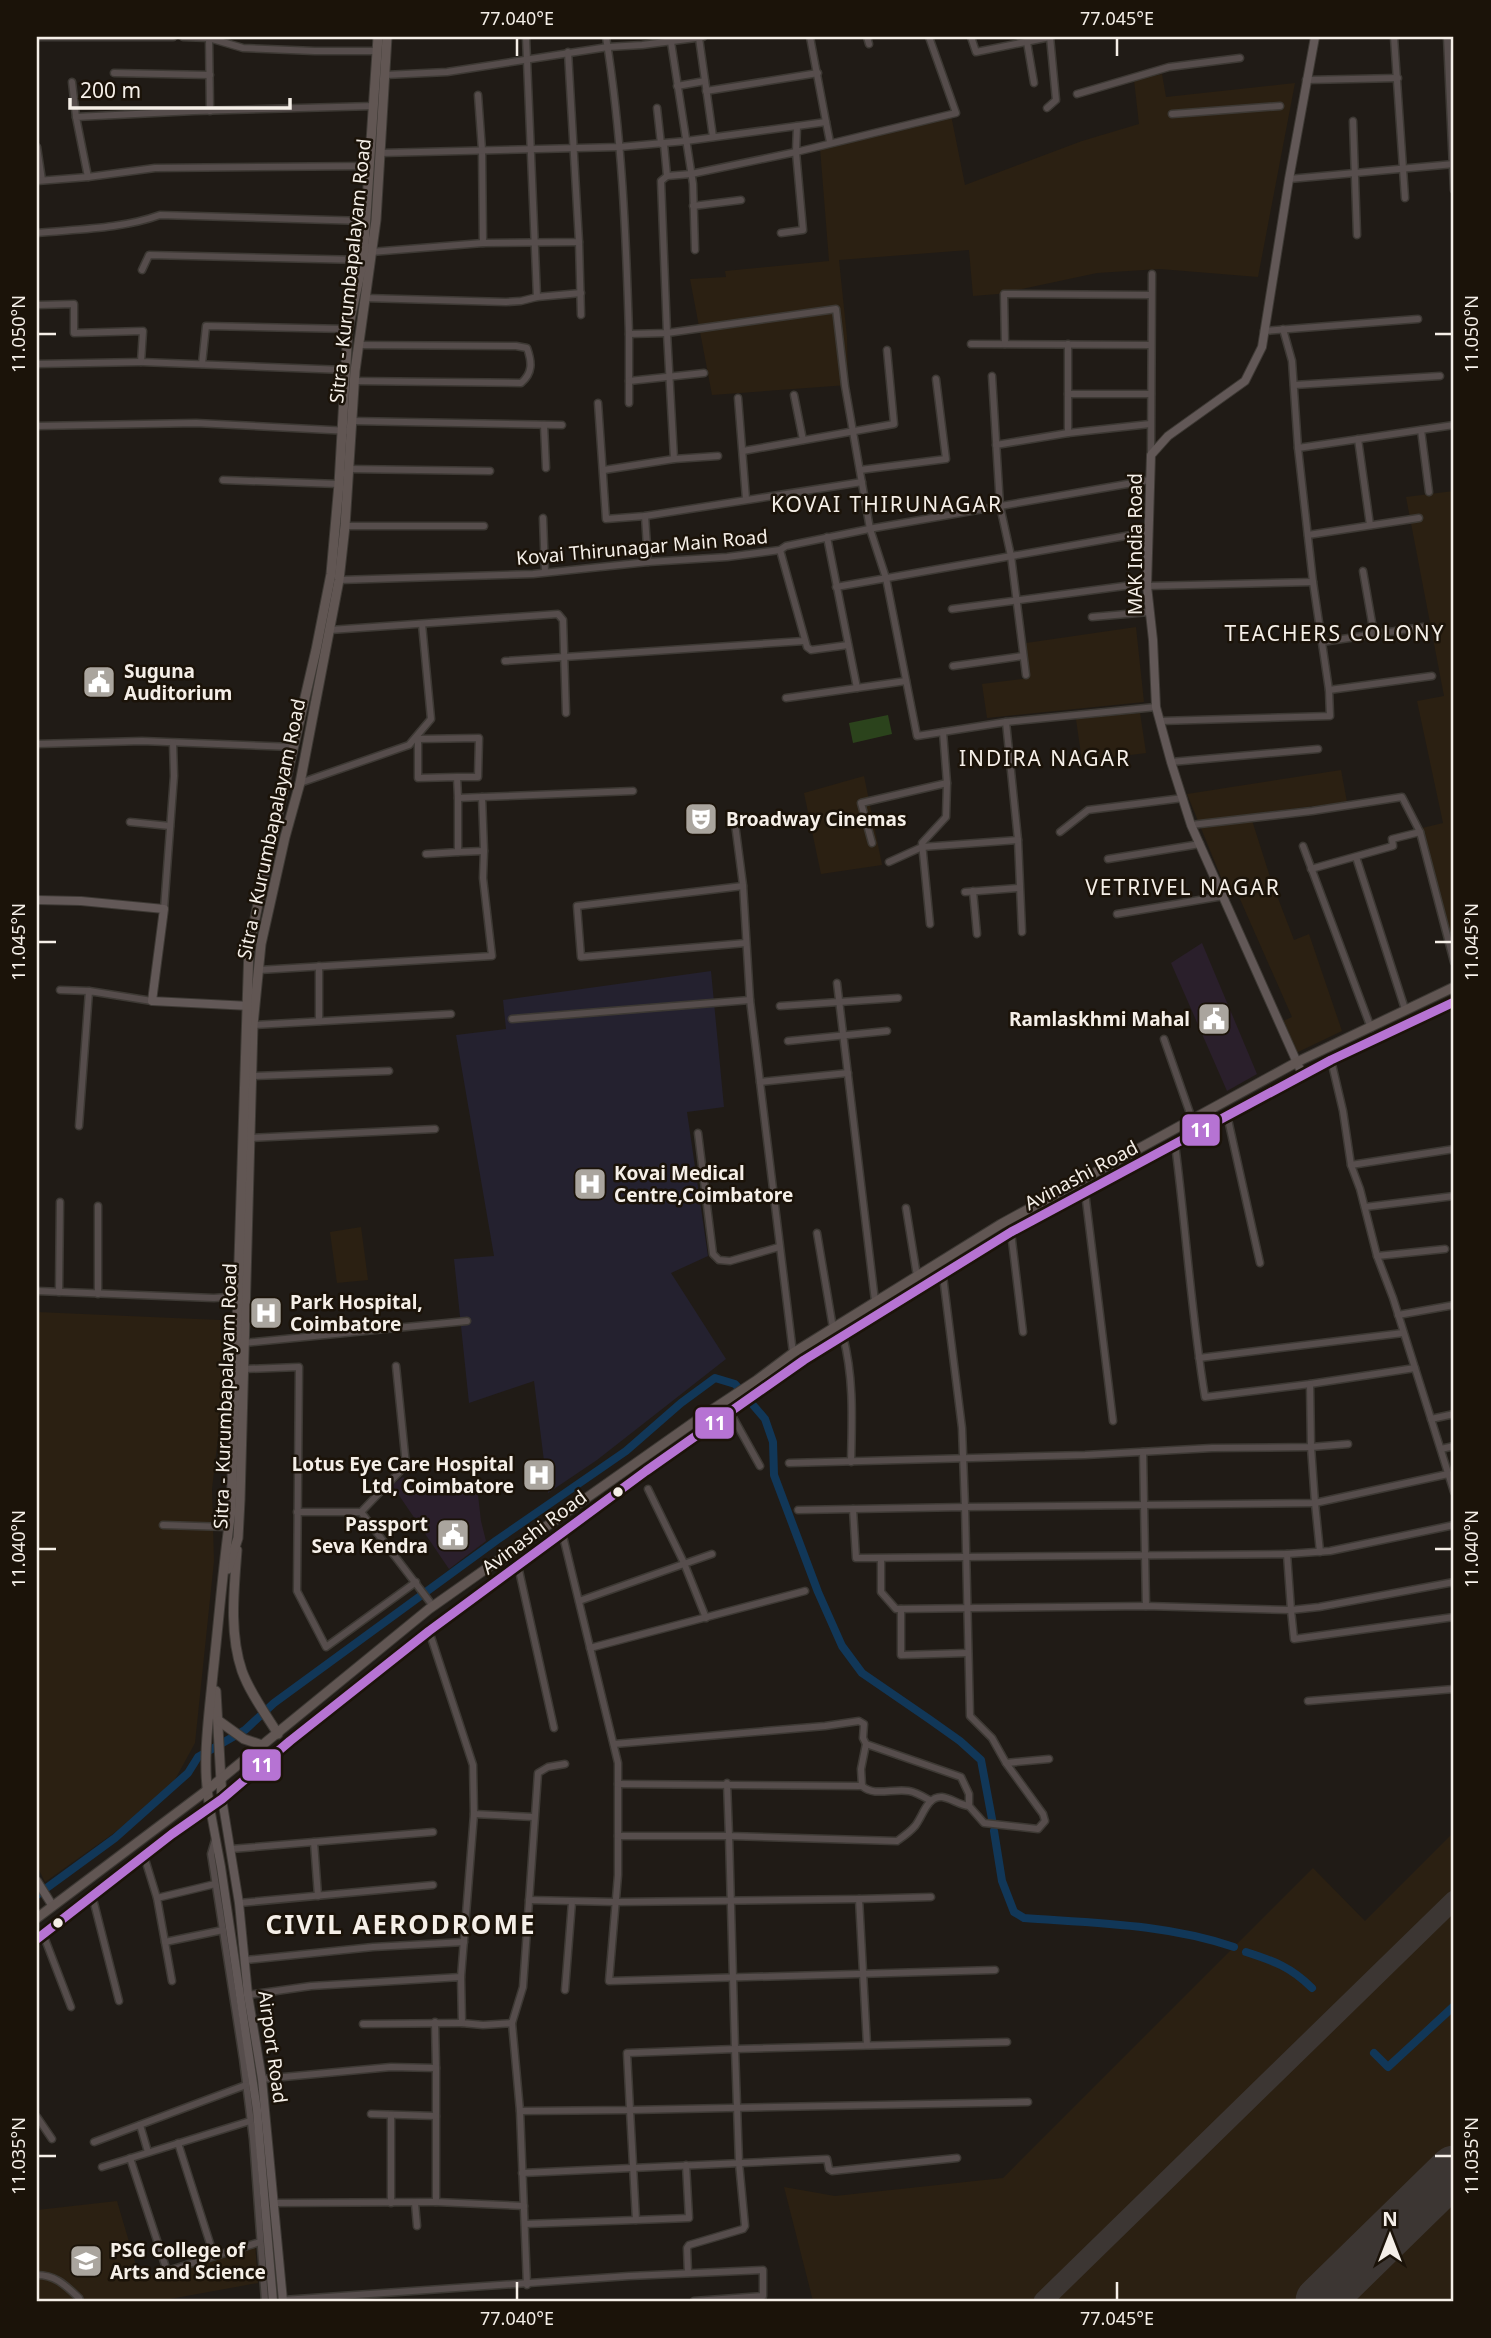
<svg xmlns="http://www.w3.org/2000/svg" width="1491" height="2338" viewBox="0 0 1491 2338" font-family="'Noto Sans',sans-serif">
<rect width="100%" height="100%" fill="#201b16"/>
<g fill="#2a1f2b">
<path d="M1202 943 1257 1074 1227 1091 1171 963Z"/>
<path d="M403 1477 415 1490 477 1486 481 1521 486 1541 449 1569 392 1485Z"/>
</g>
<g fill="#2b2012">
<path d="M1162 74 1166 97 1295 83 1258 277 1160 269 1097 273 998 294 973 296 969 250 839 260 847 337 848 385 712 395 690 279 726 277 725 271 829 261 820 148 951 115 965 185 1082 141 1139 124 1134 80Z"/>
<path d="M1454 491V955L1422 828 1443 823 1417 701 1444 696 1406 497Z"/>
<path d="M1136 627 1144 702 987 718 982 684 1030 678 1026 643Z"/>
<path d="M1140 713 1146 753 1082 761 1076 719Z"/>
<path d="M1341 770 1347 802 1250 814 1271 880 1294 940 1309 934 1342 1031 1296 1053 1283 1021 1292 1017 1236 890 1227 892 1187 794Z"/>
<path d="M864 776 882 865 821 874 804 793Z"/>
<path d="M361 1227 368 1280 337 1283 330 1232Z"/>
<path d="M37 1312 220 1320 224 1386 212 1489 214 1561 195 1743 166 1796 45 1882 37 1866Z"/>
<path d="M1454 1832V2301H813L784 2187 835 2196 1003 2178 1313 1868 1365 1921Z"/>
<path d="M117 2201 140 2279 255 2243 258 2283 159 2301H37V2210Z"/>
</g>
<path fill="#24212f" d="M711 971 724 1107 687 1112 708 1256 671 1273 726 1359 597 1460 548 1493 534 1381 469 1403 454 1259 494 1256 456 1035 506 1029 503 1000Z"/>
<path fill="#2b431c" d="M888 715 892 734 853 743 849 723Z"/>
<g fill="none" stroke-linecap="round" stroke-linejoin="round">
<g stroke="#113758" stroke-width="8">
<path d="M994 1831 1002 1881 1014 1912 1024 1918C1094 1923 1167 1924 1234 1947"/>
<path d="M37 1895 115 1838 188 1773 198 1757 245 1730 274 1703 497 1540 626 1451 681 1403 715 1378 735 1384 765 1419 773 1442 774 1475 818 1592 842 1646 862 1673 929 1719 960 1741 981 1760 992 1819"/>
<path d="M1246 1952C1274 1961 1291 1967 1312 1988"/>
<path d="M1374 2053 1388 2067 1454 2006"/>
</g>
<path stroke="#3c3633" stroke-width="19" d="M1043 2301 1454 1900"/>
<path stroke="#3c3633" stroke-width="49" d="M1320 2301 1454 2170"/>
<defs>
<g id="street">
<path d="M39 37H173"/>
<path d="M183 37 209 38 210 111"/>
<path d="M526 37 537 297 581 293"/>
<path d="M606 37C622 135 626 235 629 334L667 333 661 181 667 176 664 144"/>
<path d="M867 37 869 44"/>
<path d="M971 37 976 52 1050 37"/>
<path d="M1394 37 1405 198"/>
<path d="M1447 37 1454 190"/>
<path d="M209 38 243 48 315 51H377"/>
<path d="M699 38 713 137"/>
<path d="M671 42 693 184 695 250"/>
<path d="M1027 42 1034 83"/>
<path d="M114 73 210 75"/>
<path d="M385 75 447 72 608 47 642 45 703 37"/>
<path d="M1306 80 1398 78"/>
<path d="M72 82 76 117"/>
<path d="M677 86 705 81"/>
<path d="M706 91 818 73"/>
<path d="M1077 94 1169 67 1240 58"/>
<path d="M478 95 482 150 483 243"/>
<path d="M657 108 661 144"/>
<path d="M1047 108 1056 100 1050 37"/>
<path d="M1172 114 1280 106"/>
<path d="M1353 121 1357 235"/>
<path d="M826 122 830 142"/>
<path d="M797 126 796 152 956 113 929 37"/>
<path d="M37 147 42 180"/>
<path d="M380 153 619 147 686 141 826 122 810 37"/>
<path d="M667 176 691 174 796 152 803 230 781 233"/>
<path d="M88 177 76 117 194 111 374 106"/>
<path d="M1289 179 1454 164"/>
<path d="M37 181 88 177 155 168 369 166"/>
<path d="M693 206 741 200"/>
<path d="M37 233C78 229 121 229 160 215L366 221"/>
<path d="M579 242 581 315"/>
<path d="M371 252 483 243 579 242 568 52"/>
<path d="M142 270 149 255 363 260"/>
<path d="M365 298 506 302 521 301 537 297"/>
<path d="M37 305 74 304V333L143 331 141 362 345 370"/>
<path d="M1283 329 1292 361 1298 448"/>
<path d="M1264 331 1418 319"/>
<path d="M629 334V403"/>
<path d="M971 344 1151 345"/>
<path d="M1005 344 1004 294 1151 295"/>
<path d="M1068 344V433"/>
<path d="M37 364 141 362"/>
<path d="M202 364 206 326 348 329"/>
<path d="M992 376 1000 506 1011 556 1026 675"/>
<path d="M354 381 521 383C533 373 532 362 527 348L516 346 359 345"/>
<path d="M629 381 704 373"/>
<path d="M1294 385 1440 376"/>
<path d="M1068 394H1151"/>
<path d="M794 395 803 440"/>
<path d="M738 398 746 499"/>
<path d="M598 403 606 519 645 516 862 482"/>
<path d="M352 421 562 425"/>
<path d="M544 425 546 468"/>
<path d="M37 426 196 423 350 431"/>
<path d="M1421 430 1429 492"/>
<path d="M1358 439 1370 525"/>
<path d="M996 445 1068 433 1150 424"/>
<path d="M743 451 894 424 887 350"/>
<path d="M1151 455 1152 274"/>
<path d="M674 459 667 333 836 309 845 386 870 529 886 578 917 736 1006 722 1156 707"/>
<path d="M348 469 490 471"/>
<path d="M604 470 674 459 718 456"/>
<path d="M860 470 946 459 936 379"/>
<path d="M223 480 339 484"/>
<path d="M645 516 648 562"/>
<path d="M543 518 545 572"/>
<path d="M345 526H484"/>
<path d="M1308 535 1419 518"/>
<path d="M827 537 857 688"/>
<path d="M780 550 807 647 811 650 848 645"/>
<path d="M1363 571 1374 634"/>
<path d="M339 580 533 574 648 562 727 557 780 550 786 546 874 528 1150 480"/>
<path d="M1147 586 1313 582"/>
<path d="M836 587 1148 532"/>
<path d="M952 609 1147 583"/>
<path d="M1092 617 1149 612"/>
<path d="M330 630 558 614 563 620 566 713"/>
<path d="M1322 642 1423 627"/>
<path d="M505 661 804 641"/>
<path d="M953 666 1023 656"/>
<path d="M1329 690 1432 676"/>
<path d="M786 698 906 681"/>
<path d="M1160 721 1330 716 1329 690 1313 582 1298 448 1454 425"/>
<path d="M1006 722 1018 840 1022 932"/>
<path d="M37 744 142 741 294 747"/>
<path d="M1171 762 1318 749"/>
<path d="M457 777H478L479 738 418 739V778L457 777 458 798 482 797"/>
<path d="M300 783 409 745 431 719 422 624"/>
<path d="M734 816 743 885 750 1000 793 1353"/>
<path d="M130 822 170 826"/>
<path d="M1191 825 1312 811 1402 797 1420 832 1454 962"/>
<path d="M1060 832 1088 810 1183 798"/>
<path d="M872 843 861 803 947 783"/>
<path d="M1303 846 1371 1028"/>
<path d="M458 852 484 851"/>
<path d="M426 854 458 852V798"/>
<path d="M1356 857 1405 1009"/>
<path d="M1108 859 1200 844"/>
<path d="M889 862 922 847 1018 840"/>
<path d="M1311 869 1393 846 1392 839 1420 832"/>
<path d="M743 886 577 906 581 957 746 943"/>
<path d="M973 891 977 934"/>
<path d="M965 892 1019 888"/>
<path d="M164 909 174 776 173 743"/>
<path d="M1117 914 1223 896"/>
<path d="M930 924 922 843 946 817 947 783 943 732"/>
<path d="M319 966V1021"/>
<path d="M259 970 492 956 483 878 484 851 482 797 633 791"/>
<path d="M837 983 875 1301"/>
<path d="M60 990 89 991"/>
<path d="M780 1006 898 998"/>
<path d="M512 1019 750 1000"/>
<path d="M253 1025 451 1014"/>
<path d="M1164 1039 1192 1119"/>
<path d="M788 1041 887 1031"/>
<path d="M1331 1060 1343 1111 1351 1165 1360 1189 1377 1256 1393 1298 1454 1492"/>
<path d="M251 1076 389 1071"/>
<path d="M760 1082 848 1073"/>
<path d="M1227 1115 1260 1263"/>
<path d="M79 1126 89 991 152 1001"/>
<path d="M698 1133 713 1254 719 1260 730 1261 779 1247"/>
<path d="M250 1138 435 1129"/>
<path d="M1175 1144C1186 1228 1191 1313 1205 1397L1310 1384 1415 1368"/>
<path d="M1351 1165 1454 1149"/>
<path d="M1085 1192 1113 1421"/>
<path d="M1365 1207 1454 1196"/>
<path d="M906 1208 917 1276"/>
<path d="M1011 1232 1023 1332"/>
<path d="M817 1233 833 1328"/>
<path d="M1377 1256 1445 1249"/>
<path d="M943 1276 962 1428 965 1507 1315 1503 1311 1447 1310 1384"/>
<path d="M37 1291 214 1298 241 1296"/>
<path d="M59 1292 60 1202"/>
<path d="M98 1294V1206"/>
<path d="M1398 1315 1454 1305"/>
<path d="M843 1336C854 1378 852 1419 851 1462"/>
<path d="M244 1343 467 1321"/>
<path d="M1199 1358 1403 1333"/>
<path d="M244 1369 299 1367 297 1591 326 1647 416 1582"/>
<path d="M730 1412 760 1466"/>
<path d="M1431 1419 1454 1414"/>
<path d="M1441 1449 1454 1446"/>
<path d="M1143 1452 1146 1606"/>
<path d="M789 1463 1085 1455 1212 1448 1311 1447 1348 1444"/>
<path d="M648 1489 684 1563 706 1618"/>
<path d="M853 1509 856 1558 1287 1554 1291 1610 1146 1606 896 1609 881 1592V1558"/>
<path d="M798 1510 965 1507 970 1716 992 1738 1006 1763 1049 1759"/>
<path d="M297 1512H361L406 1465 396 1366"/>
<path d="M361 1512 433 1606"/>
<path d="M163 1525 228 1527"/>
<path d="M562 1532 618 1763V1875L609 1981 995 1970"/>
<path d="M1320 1552 1315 1503 1448 1474"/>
<path d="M1287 1554 1330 1551 1454 1525"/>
<path d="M518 1566 554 1728"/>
<path d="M1454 1582 1319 1607 1291 1610 1294 1639 1454 1617"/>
<path d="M579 1601 712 1554"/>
<path d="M901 1609V1655L967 1653"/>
<path d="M429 1631 473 1765 474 1814 534 1817"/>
<path d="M590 1648 805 1591"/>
<path d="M1308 1701 1454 1689"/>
<path d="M614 1744 825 1726 859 1721 864 1724 863 1738 866 1744 961 1777 969 1794V1806L984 1823 1038 1829 1045 1821 1043 1814 1006 1763"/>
<path d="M727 1783 729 1836 897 1841C904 1836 910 1832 915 1826 923 1816 927 1796 942 1797 951 1798 959 1805 969 1806"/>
<path d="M618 1784 862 1786 861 1769 866 1744"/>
<path d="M862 1786C874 1797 894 1788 909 1791 916 1792 924 1797 931 1801"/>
<path d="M618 1836H729L735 2049 1007 2042"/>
<path d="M215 1840 211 1854 243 2059 253 2139 265 2301"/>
<path d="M314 1842 318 1896"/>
<path d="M231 1849 433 1832"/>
<path d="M144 1856 157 1898 172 1981"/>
<path d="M92 1895 119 2001"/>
<path d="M157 1898 215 1884"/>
<path d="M529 1900 616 1902 859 1899"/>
<path d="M239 1903 433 1885"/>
<path d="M43 1934 71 2007"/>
<path d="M165 1942 223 1930"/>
<path d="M246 1960 373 1947 464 1942"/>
<path d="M461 1977 474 1814"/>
<path d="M565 1990 572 1902"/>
<path d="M248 1995 311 1986 461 1977 462 2023 483 2025 512 2023 520 2111 527 2285"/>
<path d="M435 2022 436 2068"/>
<path d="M512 2023 523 1987 538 1773 548 1767 565 1764"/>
<path d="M363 2024 462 2023"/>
<path d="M867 2045 859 1899 931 1897"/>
<path d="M262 2079 391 2067 436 2068V2202L524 2206"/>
<path d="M520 2111 630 2110 627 2053 735 2049 739 2163 745 2226 743 2229 689 2245 687 2248 688 2273"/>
<path d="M371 2114 436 2116"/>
<path d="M391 2115V2203"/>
<path d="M37 2117 52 2139"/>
<path d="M140 2125 148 2152"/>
<path d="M94 2142 246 2085"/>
<path d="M178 2143 214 2256"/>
<path d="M130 2158 167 2271 260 2242"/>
<path d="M102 2167 250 2121"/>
<path d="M522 2173 827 2159 829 2169 832 2171 957 2158"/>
<path d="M274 2203 436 2202"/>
<path d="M415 2203 417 2226"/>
<path d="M636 2220 689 2218 686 2165"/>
<path d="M525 2224 636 2220 630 2110 1028 2102"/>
<path d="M37 2275C56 2275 66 2286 79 2298L80 2301"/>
<path d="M283 2300 629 2276 763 2270V2296L694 2301"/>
</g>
<g id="secondary">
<path d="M37 900 81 901 164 909 152 1001 250 1006"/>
<path d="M1303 1076 1191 825 1171 762 1156 707 1153 640 1147 586 1151 455 1168 436 1245 381 1262 347 1289 179 1315 37"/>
<path d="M222 1799 239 1903 248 1995 262 2079 283 2301"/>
<path d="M210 1808 221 1867 257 2110 273 2301"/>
<path d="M37 1881 52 1905"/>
</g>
<g id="primary">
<path d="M237 1550C234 1590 229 1633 242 1671 250 1693 265 1713 278 1734"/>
<path d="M228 1569 238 1538 240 1500 253 1025 261 944 285 837 300 783 339 580 345 526 355 371 376 220 387 37"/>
<path d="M216 1691 222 1799"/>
<path d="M219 1721 244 1739 262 1745"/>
<path d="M210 1808C201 1765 209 1717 213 1673 219 1619 223 1565 231 1511L249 947 266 866 316 650 331 574 339 484 348 329 363 260 378 37"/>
<path d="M37 1918 206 1791 429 1609 707 1413 757 1380 793 1353 1001 1224 1297 1062 1454 987"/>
<path d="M37 1939 172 1834 222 1799 290 1741 429 1631 646 1471 804 1360 1011 1232 1331 1060 1454 1002"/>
</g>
</defs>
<use href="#street" stroke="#3d3934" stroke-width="9"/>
<use href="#secondary" stroke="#3d3934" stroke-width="10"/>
<use href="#primary" stroke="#3d3934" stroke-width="11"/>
<use href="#street" stroke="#564d4c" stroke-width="6"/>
<use href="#secondary" stroke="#625857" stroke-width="8"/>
<use href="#primary" stroke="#615653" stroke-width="9"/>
<defs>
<path id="bus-1" d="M37 1939 172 1834 222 1799 290 1741 429 1631 646 1471 804 1360 1011 1232 1331 1060 1454 1002"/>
</defs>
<use href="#bus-1" stroke="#1b1309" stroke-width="14"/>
<use href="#bus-1" stroke="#b673d3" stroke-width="9"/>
</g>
<path fill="none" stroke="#f5efe8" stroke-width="2.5" d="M517 38V56M1117 38V56M38 334H56M1435 334H1452M38 942H56M1435 942H1452M38 1549H56M1435 1549H1452M38 2156H56M1435 2156H1452M517 2282V2300M1117 2282V2300"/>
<defs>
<symbol id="civic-square" viewBox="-11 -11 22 22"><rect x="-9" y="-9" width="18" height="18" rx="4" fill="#aaa59e" stroke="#1b1309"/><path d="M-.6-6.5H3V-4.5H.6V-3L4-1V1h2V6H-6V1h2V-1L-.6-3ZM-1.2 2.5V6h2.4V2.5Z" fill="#fff"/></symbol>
<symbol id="theatre-square" viewBox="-11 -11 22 22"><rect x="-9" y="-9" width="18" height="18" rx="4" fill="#aaa59e" stroke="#1b1309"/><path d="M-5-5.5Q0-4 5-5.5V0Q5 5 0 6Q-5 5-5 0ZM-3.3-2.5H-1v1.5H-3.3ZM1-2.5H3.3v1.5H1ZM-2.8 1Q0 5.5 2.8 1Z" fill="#fff"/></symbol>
<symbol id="hospital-square" viewBox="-11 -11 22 22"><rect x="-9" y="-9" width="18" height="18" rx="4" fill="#aaa59e" stroke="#1b1309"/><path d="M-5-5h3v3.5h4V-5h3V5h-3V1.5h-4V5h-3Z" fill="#fff"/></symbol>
<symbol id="university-square" viewBox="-11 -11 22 22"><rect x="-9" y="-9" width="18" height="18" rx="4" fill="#aaa59e" stroke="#1b1309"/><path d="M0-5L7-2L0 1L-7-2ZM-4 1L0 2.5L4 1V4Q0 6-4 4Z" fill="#fff"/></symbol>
</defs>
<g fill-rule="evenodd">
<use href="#civic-square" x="80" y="663" width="38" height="38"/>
<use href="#theatre-square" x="682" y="800" width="38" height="38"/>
<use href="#civic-square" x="1195" y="1000" width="38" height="38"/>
<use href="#hospital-square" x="571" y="1165" width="38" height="38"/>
<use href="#hospital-square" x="247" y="1294" width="38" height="38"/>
<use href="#hospital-square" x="520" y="1456" width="38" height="38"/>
<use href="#civic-square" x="434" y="1516" width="38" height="38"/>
<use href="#university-square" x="67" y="2242" width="38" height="38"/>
</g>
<g fill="#f5efe8" stroke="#1b1309" stroke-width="2.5">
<circle cx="618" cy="1492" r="6"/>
<circle cx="58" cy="1923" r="6"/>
</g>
<g text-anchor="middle" stroke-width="5" stroke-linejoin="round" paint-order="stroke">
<g font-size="19" fill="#f5efe8" stroke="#1b1309">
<text transform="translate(350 271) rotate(-84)" y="7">Sitra - Kurumbapalayam Road</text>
<text transform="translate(1135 544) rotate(-90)" y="7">MAK India Road</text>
<text transform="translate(642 547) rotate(-5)" y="7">Kovai Thirunagar Main Road</text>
<text transform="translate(271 829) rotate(-78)" y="7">Sitra - Kurumbapalayam Road</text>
<text transform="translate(1081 1175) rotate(-28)" y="7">Avinashi Road</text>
<text transform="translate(225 1396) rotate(-88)" y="7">Sitra - Kurumbapalayam Road</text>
<text transform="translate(534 1532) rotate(-37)" y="7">Avinashi Road</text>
<text transform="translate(273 2047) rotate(82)" y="7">Airport Road</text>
</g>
<g font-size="19" font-weight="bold" fill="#f5efe8" stroke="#1b1309" text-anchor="start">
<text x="124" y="678">Suguna<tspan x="124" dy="22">Auditorium</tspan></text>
<text x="726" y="826">Broadway Cinemas</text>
<text x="1190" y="1026" text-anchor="end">Ramlaskhmi Mahal</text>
<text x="614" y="1180">Kovai Medical<tspan x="614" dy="22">Centre,Coimbatore</tspan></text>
<text x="290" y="1309">Park Hospital,<tspan x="290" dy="22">Coimbatore</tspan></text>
<text x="514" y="1471" text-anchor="end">Lotus Eye Care Hospital<tspan x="514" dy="22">Ltd, Coimbatore</tspan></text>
<text x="428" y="1531" text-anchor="end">Passport<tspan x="428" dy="22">Seva Kendra</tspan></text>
<text x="110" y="2257">PSG College of<tspan x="110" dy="22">Arts and Science</tspan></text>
</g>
<g font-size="21" letter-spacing="2" fill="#f5efe8" stroke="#1b1309">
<text x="887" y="512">KOVAI THIRUNAGAR</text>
<text x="1335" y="641">TEACHERS COLONY</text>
<text x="1045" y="766">INDIRA NAGAR</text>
<text x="1183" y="895">VETRIVEL NAGAR</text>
</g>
<g font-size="26" font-weight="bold" letter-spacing="2" fill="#f5efe8" stroke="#1b1309">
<text x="401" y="1934">CIVIL AERODROME</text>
</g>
</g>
<g stroke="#1b1309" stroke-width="2.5">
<rect x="1181" y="1113" width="40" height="34" rx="7" fill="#b673d3"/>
<rect x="694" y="1406" width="41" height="34" rx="7" fill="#b673d3"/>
<rect x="241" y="1748" width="41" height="34" rx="7" fill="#b673d3"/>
</g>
<g font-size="19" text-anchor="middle" font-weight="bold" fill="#fff">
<text x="1201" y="1137">11</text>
<text x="715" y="1430">11</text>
<text x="262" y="1772">11</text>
</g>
<rect width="1491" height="2338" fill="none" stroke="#1b1309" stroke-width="77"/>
<g transform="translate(1390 2236)" stroke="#1b1309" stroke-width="5" paint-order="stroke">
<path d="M0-5L12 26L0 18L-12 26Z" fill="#f5efe8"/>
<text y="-10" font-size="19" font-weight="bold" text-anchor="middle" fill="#f5efe8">N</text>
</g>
<path d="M70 98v10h220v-10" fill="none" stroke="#f5efe8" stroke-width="3.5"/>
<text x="80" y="98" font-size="21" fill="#f5efe8" stroke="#1b1309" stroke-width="5" paint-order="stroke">200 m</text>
<rect x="38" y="38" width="1414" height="2262" fill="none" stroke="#f5efe8" stroke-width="2.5"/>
<g font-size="18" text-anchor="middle" fill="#f5efe8">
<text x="517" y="25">77.040°E</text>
<text x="1117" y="25">77.045°E</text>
<text transform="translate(19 334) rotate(-90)" y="6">11.050°N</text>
<text transform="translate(1472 334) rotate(-90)" y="6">11.050°N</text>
<text transform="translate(19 942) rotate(-90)" y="6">11.045°N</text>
<text transform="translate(1472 942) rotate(-90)" y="6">11.045°N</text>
<text transform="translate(19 1549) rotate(-90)" y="6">11.040°N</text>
<text transform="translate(1472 1549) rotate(-90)" y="6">11.040°N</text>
<text transform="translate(19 2156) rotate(-90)" y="6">11.035°N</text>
<text transform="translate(1472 2156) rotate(-90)" y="6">11.035°N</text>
<text x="517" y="2325">77.040°E</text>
<text x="1117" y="2325">77.045°E</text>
</g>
</svg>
